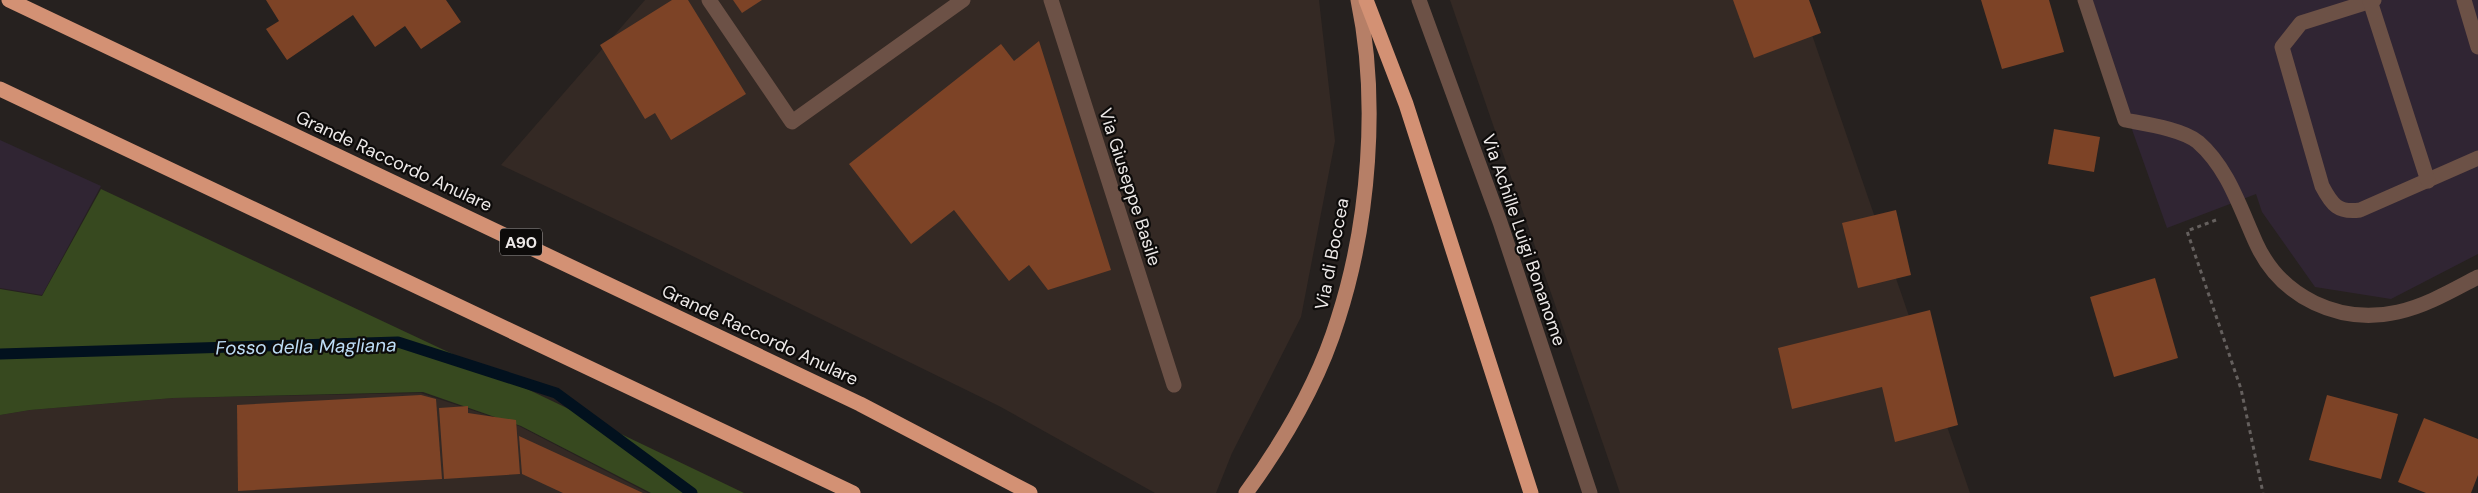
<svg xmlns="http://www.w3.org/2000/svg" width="2478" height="493" viewBox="0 0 2478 493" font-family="'DM Sans',sans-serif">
<rect width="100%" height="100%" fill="#26211f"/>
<g fill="#302533">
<path d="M2086 0H2478V254L2391 299 2315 287 2262 212 2256 194 2167 228Z"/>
<path d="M0 140 101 186 42 295 0 288Z"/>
</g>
<g fill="#342924">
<path d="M645 0H1319L1335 141 1301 317 1232 453 1216 493H1155L999 406 676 248 501 165Z"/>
<path d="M1450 0H1800L1970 493H1620Z"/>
<path d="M421 393 519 426 648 493H0V415L30 410 173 398Z"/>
</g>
<path fill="#37491f" d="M101 189 525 388 744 493H651L521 426 423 392 173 398 30 410 0 415V289L42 296Z"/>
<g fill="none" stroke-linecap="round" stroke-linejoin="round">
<path stroke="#02111e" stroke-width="11" d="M0 354 398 342 556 393 692 493"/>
</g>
<g fill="#7d4326">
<path d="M266 0H446L461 22 421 49 405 26 375 47 353 15 287 60 266 29 279 21Z"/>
<path d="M672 0H688L746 94 671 140 655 113 645 119 600 45Z"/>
<path d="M733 0H762L742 13Z"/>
<path d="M1733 0H1809L1821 33 1754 58Z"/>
<path d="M1981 0H2049L2064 52 2002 69Z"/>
<path d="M1039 41 1111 270 1048 290 1029 265 1009 281 954 210 911 244 849 164 1001 44 1014 61Z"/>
<path d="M2054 129 2100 137 2094 172 2048 164Z"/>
<path d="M1896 210 1911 275 1858 288 1842 223Z"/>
<path d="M2155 278 2178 358 2114 377 2090 297Z"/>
<path d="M1930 310 1958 425 1895 442 1882 387 1792 409 1778 348Z"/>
<path d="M421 395 436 399 442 479 238 491 237 405Z"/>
<path d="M2327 395 2398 414 2381 479 2309 460Z"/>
<path d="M468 406V413L516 420 520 474 444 479 439 408Z"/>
<path d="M2424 418 2478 439V475L2471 493H2426L2398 482Z"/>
<path d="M519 436 643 493H563L522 474Z"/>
</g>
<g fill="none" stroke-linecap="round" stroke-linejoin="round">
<path stroke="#65605e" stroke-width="3" stroke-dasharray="4 4" stroke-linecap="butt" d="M2216 220 2187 231 2241 389 2263 493"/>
<g stroke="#6c5146" stroke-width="15">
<path d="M709 0 792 122 963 0"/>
<path d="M1051 0 1174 385"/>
<path d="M1419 0 1500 222 1590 493"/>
<path d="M2085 0 2125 120C2145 124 2182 129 2198 142 2228 168 2240 208 2256 243 2281 298 2340 325 2398 312 2426 306 2453 290 2478 277"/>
<path d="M2374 0 2301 23 2282 47 2322 186C2332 205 2338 213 2360 210L2478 158"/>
<path d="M2464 0 2478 47"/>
<path d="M2370 1 2428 181"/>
</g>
<path stroke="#b67f67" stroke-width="15" d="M1246 493C1284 441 1319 381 1338 319 1369 223 1379 100 1358 0"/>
<g stroke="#d39174" stroke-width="15">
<path d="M9 0 860 404 1030 493"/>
<path d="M1366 0 1406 104 1531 493"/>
<path d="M0 89 853 493"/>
</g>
</g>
<g text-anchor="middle" stroke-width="4.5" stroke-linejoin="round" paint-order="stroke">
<rect fill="#0d0b0a" stroke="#aaa6a5" stroke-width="1" x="500" y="228.5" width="42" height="27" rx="4"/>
<g font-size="16" font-weight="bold" fill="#ede9e8">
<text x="521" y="248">A90</text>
</g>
<g font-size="18" fill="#ede9e8" stroke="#0d0b0a">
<text transform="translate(394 161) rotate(25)" y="6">Grande Raccordo Anulare</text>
<text transform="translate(1130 187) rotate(72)" y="6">Via Giuseppe Basile</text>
<text transform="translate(1524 240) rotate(71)" y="6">Via Achille Luigi Bonanome</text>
<text transform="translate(1332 254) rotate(-79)" y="6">Via di Boccea</text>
<text transform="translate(760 335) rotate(25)" y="6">Grande Raccordo Anulare</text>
</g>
<g font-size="19" font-style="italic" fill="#beddf6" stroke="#0d0b0a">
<text transform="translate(306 346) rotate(-1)" y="7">Fosso della Magliana</text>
</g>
</g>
</svg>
